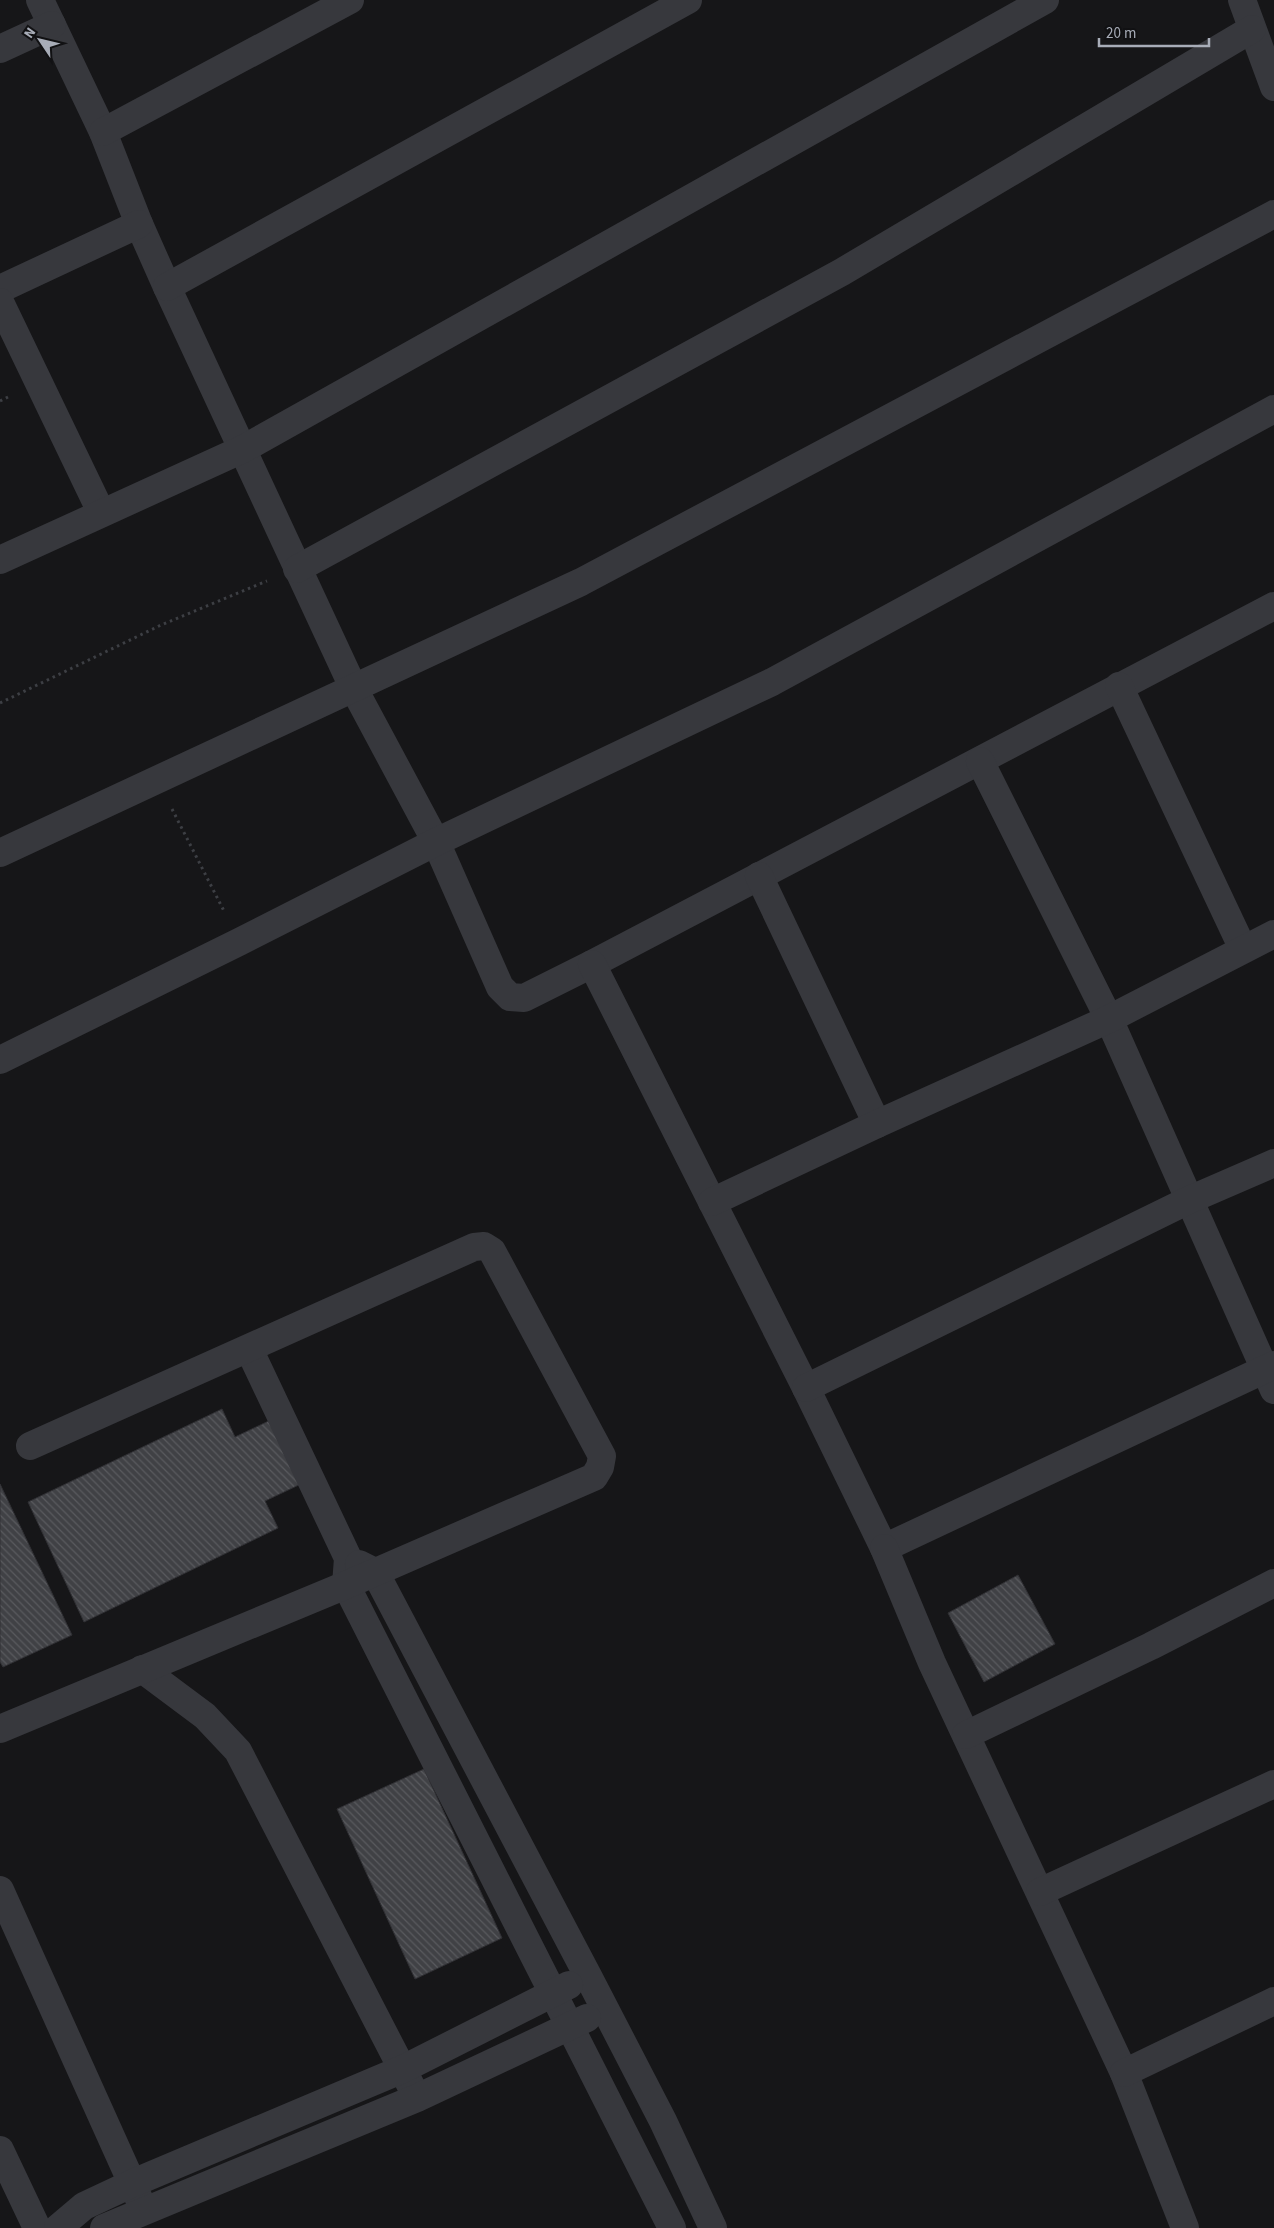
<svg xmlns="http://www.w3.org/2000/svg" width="1274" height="2228" viewBox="0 0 1274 2228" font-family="'Source Sans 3',sans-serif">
<defs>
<pattern id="building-back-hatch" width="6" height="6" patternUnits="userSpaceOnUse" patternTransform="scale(1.25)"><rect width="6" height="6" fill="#404145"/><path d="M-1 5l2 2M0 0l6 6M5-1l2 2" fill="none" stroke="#595a5e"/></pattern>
</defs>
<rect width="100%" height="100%" fill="#161618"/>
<g fill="url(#building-back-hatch)" stroke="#303034">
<path d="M222 1409 235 1437 275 1418 305 1482 265 1501 278 1528 84 1622 28 1502Z"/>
<path d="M0 1484 72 1635 3 1667 0 1662Z"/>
<path d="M1018 1575 1055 1644 984 1682 948 1613Z"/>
<path d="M424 1769 502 1938 415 1979 337 1809Z"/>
</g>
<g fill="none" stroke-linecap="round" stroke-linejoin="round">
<g stroke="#3d3f44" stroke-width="3" stroke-dasharray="2.5 4" stroke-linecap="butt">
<path d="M0 401 8 397"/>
<path d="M0 703 161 625 267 581"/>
<path d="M172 809 225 913"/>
</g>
<g stroke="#37383d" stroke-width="28">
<path d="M40 0 103 132 139 224 167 287 353 687 436 842 500 987 510 997 524 998 592 964 1274 606"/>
<path d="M1242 0 1274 87"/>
<path d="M0 49 52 25"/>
<path d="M103 132 350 0"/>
<path d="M167 287 688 0"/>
<path d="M0 289 139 224"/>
<path d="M0 302 101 512"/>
<path d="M0 560 243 449 1045 0"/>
<path d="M297 569 842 272 1252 29"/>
<path d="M1119 686 1243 949"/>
<path d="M980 761 1109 1019 1274 1390"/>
<path d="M0 853 581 582 1274 214"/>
<path d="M759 876 877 1124"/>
<path d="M592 964 806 1388 884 1548 1274 1365"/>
<path d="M0 1060 239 942 436 842 772 682 1274 409"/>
<path d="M712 1202 877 1124 1109 1019 1274 934"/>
<path d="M249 1349 348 1558 346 1585 672 2228"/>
<path d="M806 1388 1189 1200 1274 1163"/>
<path d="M884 1548 932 1663 1124 2073 1185 2228"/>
<path d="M359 1564 375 1572 588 1976 663 2121 713 2228"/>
<path d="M142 1669 205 1716 238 1751 411 2086"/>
<path d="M0 1729 346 1585 594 1477 600 1467 602 1456 492 1251 484 1246 474 1247 30 1446"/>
<path d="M966 1735 1151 1646 1274 1583"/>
<path d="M0 1890 140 2201"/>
<path d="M1040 1892 1274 1784"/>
<path d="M1124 2073 1274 2001"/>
<path d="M0 2150 37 2228"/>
<path d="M58 2228 84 2206 133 2183 403 2069 569 1985"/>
<path d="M104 2228 417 2098 587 2018"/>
</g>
</g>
<g transform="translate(40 40) rotate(305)" stroke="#111113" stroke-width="4" paint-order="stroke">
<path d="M0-4L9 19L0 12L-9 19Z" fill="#a8adb8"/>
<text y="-8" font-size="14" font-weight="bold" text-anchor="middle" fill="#a8adb8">N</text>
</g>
<path d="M1099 38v8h110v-8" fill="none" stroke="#a8adb8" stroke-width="2.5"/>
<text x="1106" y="38" font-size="15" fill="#a8adb8" stroke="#111113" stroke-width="4" paint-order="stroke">20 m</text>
</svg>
